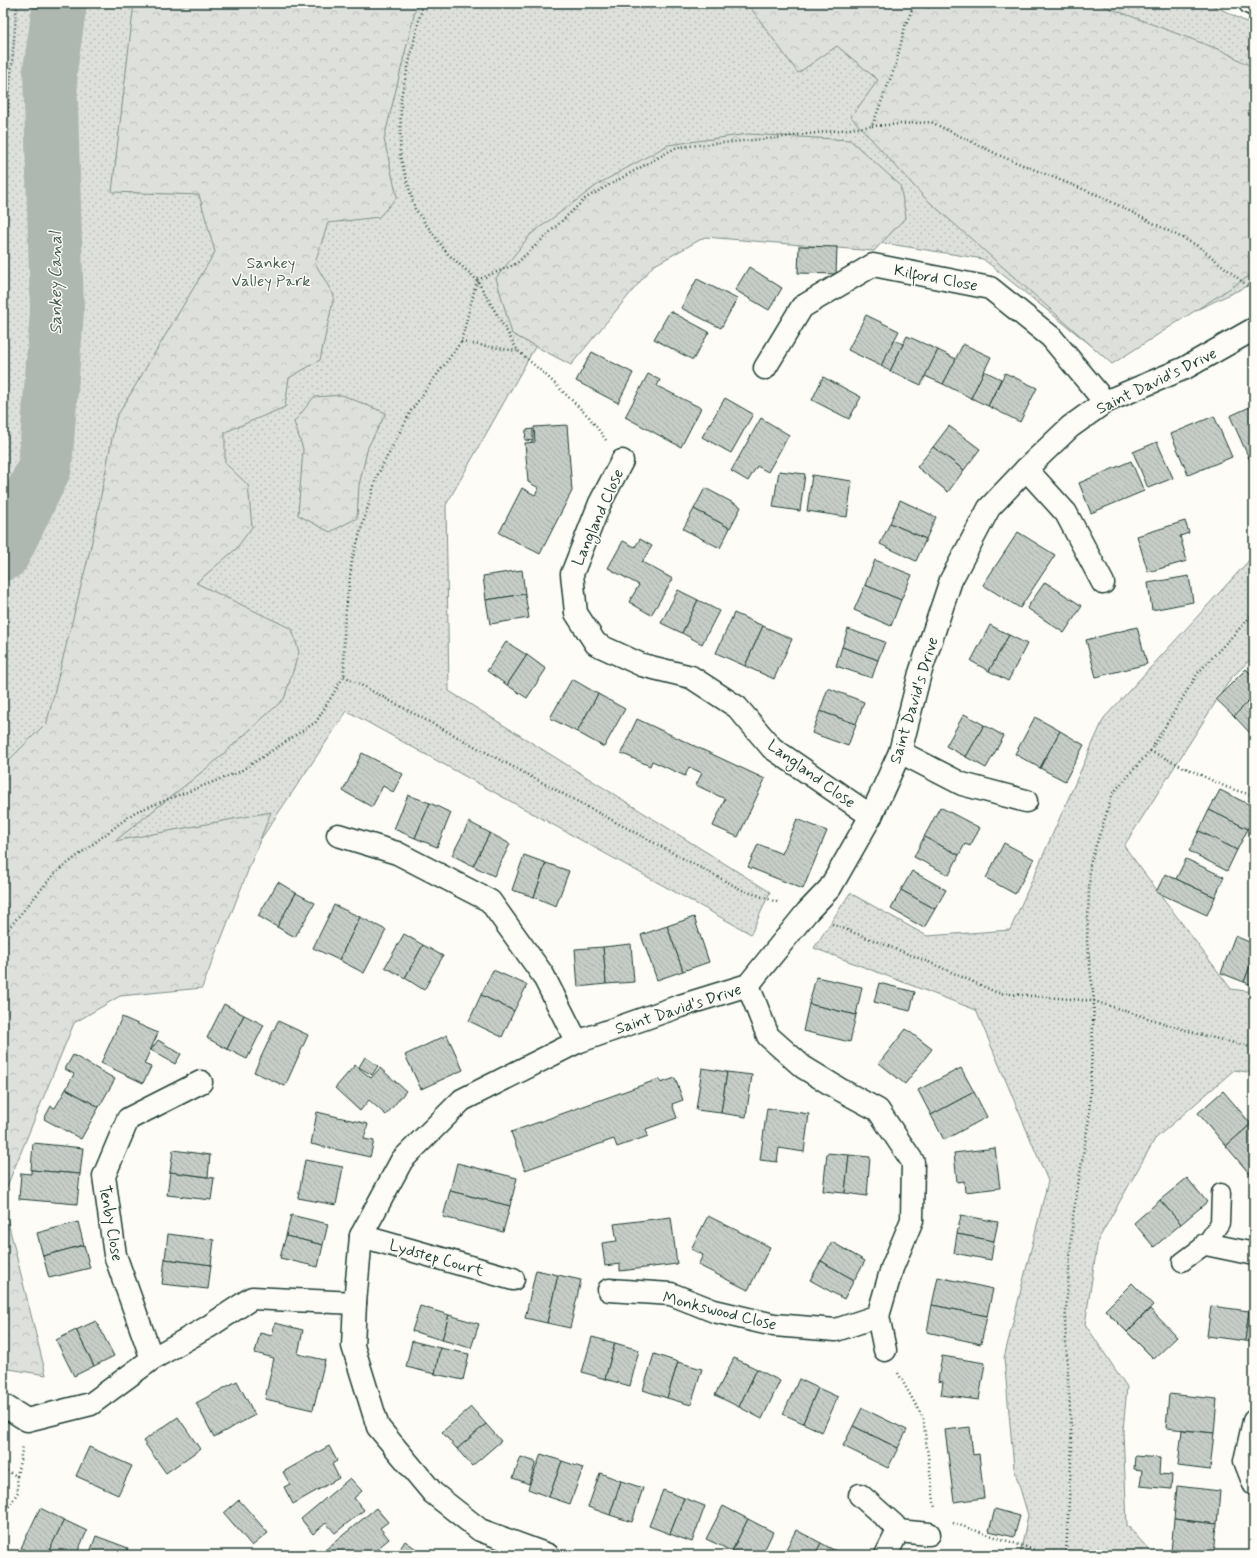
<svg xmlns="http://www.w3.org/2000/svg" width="1257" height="1558" viewBox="0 0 1257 1558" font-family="Mynerve,sans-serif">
<defs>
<pattern id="grass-dots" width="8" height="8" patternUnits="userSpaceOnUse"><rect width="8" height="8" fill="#dde0db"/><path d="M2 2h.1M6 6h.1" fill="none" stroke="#bdc1bd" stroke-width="1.8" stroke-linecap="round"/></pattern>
<pattern id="forest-crowns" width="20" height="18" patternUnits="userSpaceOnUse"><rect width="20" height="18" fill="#dde0db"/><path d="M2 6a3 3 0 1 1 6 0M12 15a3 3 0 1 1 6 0" fill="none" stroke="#bdc1bd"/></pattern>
<pattern id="building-back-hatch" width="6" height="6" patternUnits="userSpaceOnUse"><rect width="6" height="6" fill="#c6cdc7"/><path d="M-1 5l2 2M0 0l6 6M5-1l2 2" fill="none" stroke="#aab1ac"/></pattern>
</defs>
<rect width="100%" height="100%" fill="#fdfcf7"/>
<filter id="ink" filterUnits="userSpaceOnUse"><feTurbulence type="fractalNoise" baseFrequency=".025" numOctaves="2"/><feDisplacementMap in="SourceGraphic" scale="8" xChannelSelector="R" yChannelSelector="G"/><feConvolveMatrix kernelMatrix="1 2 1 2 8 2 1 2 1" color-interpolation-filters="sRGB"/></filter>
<g filter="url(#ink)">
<g fill="url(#grass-dots)" stroke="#7e8e88">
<path d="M3 3H1209L1254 26V283L1102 354 983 259 702 214 565 294 446 505 449 691 770 892 751 934 347 711 176 965H48L3 1065Z"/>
<path d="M1254 555V656L1231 678 1124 846 1231 989 1254 992V1073L1234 1070 1155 1139 1098 1240 1085 1324 1127 1387 1123 1431 1127 1525 1150 1551 1170 1555H1020L1028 1515 1014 1468 1004 1358 1048 1181 976 1010 814 948 850 893 927 936 1010 930 1104 718Z"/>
</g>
<g fill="url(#forest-crowns)" stroke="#7e8e88">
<path d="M134 3H417L384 139 397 197 379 217 328 223 315 263 334 296 320 360 289 378 285 407 225 432V463L248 485 252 527 236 549 196 583 292 629 299 652 284 699 212 764 115 841 271 812 202 988 120 996 74 1023 3 1196V766L47 722 91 546 116 418 215 252 199 195 112 192Z"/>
<path d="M747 3H913L929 8 933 3H1096L1223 51 1254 68V273L1112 364 924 197 851 117 878 80 837 46 798 73Z"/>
<path d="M748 134 850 140 900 185 906 217 874 251 705 237 653 266 571 365 512 334 496 278 531 234 600 183 668 145Z"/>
<path d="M342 395 386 413 368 447 359 485 357 518 330 532 298 515 303 449 294 422 314 397Z"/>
<path d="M3 1202 46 1375 3 1368Z"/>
</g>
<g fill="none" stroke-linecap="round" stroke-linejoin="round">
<path stroke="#aeb8b1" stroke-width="54" d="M3 554 45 467 57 311 50 70 60 3"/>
</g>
<g fill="url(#building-back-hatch)" stroke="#1f3d34">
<path d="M799 246 837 247 836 274 798 273Z"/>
<path d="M749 267 782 288 769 310 735 290Z"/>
<path d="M697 279 737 299 721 328 681 308Z"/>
<path d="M670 311 709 332 693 360 654 339Z"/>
<path d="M866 315 899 331 881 366 848 350Z"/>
<path d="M907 336 938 350 921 385 890 371Z"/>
<path d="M894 340 903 344 890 371 881 366Z"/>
<path d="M963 344 991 357 971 398 943 384Z"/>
<path d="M938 350 956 359 943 384 925 376Z"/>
<path d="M592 352 633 373 618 403 576 381Z"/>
<path d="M984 371 1001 379 988 406 971 398Z"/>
<path d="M1005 373 1037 388 1020 422 988 406Z"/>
<path d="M648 374 660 380 657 386 701 408 681 447 625 417Z"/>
<path d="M823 377 861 397 849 419 812 400Z"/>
<path d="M725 398 753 414 731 453 702 437Z"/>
<path d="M1254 405V467H1253L1230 416Z"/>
<path d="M1214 416 1232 457 1188 475 1171 434Z"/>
<path d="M761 418 789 435 768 472 757 466 748 481 731 471Z"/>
<path d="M567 425 572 491 540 554 499 533 522 488 535 495 539 488 528 482 525 443 535 442 534 427Z"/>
<path d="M949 426 980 449 964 470 933 447Z"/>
<path d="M533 429V441L525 440 526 430Z"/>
<path d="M1157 442 1173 478 1148 488 1133 452Z"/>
<path d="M933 447 964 470 948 492 917 467Z"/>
<path d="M1131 461 1144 491 1091 513 1079 483Z"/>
<path d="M779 471 805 474 800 511 773 507Z"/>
<path d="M812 475 852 481 847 517 807 511Z"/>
<path d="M705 488 741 507 730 528 694 509Z"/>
<path d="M900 500 936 517 926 539 890 523Z"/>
<path d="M694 509 730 528 720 548 683 529Z"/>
<path d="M1185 521 1189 533 1180 536 1187 561 1148 572 1137 536Z"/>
<path d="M890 523 926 539 916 561 880 544Z"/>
<path d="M1018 532 1055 555 1020 608 983 585Z"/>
<path d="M640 539 652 546 642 562 673 579 651 615 629 602 639 585 608 568 623 541 635 547Z"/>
<path d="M875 560 912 575 901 600 865 585Z"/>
<path d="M522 570 525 594 486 600 483 576Z"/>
<path d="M1189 576 1193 602 1152 610 1148 583Z"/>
<path d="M1045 582 1082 606 1064 633 1027 608Z"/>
<path d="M865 585 901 600 891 626 854 610Z"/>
<path d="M678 590 698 600 682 633 661 623Z"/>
<path d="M525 594 529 618 490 624 486 600Z"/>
<path d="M698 600 719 611 702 644 682 633Z"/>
<path d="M734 613 763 626 745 666 716 653Z"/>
<path d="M990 625 1009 635 989 671 971 661Z"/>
<path d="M763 626 792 639 774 679 745 666Z"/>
<path d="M1137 627 1147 664 1096 677 1086 640Z"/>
<path d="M848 629 885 642 878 660 842 647Z"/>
<path d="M1009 635 1027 644 1008 681 989 671Z"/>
<path d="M506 642 527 655 507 685 487 671Z"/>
<path d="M842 647 878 660 872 678 836 666Z"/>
<path d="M527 655 546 669 527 698 507 685Z"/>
<path d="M1246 669 1254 677V696L1234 716 1216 699Z"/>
<path d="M572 679 598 694 577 732 550 718Z"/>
<path d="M828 688 864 702 856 724 820 711Z"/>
<path d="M598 694 625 709 604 747 577 732Z"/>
<path d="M1254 696V732L1251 734 1234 716Z"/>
<path d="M820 711 856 724 848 746 812 733Z"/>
<path d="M964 714 984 725 966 757 946 746Z"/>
<path d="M1035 717 1060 731 1040 768 1015 754Z"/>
<path d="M637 719 765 779 738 837 713 826 725 799 696 785 702 773 689 767 685 776 652 761 650 766 621 753Z"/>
<path d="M984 725 1004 736 986 768 966 757Z"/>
<path d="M1060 731 1084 745 1065 781 1040 768Z"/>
<path d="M362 753 403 774 393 792 383 786 372 807 343 791Z"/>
<path d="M1220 790 1254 807V816L1248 829 1209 810Z"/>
<path d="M408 795 430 803 415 838 394 829Z"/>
<path d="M430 803 451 813 437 847 415 838Z"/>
<path d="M940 807 980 828 970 846 965 844 959 855 924 837Z"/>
<path d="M1209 810 1248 829 1237 850 1199 831Z"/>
<path d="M797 819 827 831 803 889 748 867 758 844 782 854Z"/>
<path d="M469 822 490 833 473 866 452 855Z"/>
<path d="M1199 831 1237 850 1227 871 1189 851Z"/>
<path d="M490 833 510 844 494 876 473 866Z"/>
<path d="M924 837 959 855 949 875 914 857Z"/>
<path d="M1004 843 1034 859 1015 894 986 878Z"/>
<path d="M524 855 546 863 534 897 512 890Z"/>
<path d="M1186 859 1224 877 1215 897 1176 879Z"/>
<path d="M546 863 569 871 556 906 534 897Z"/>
<path d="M912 871 946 890 935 909 901 890Z"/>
<path d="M1165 874 1215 897 1207 915 1156 892Z"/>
<path d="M278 882 296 893 277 927 258 916Z"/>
<path d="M901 890 935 909 924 928 891 909Z"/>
<path d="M296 893 315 903 295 937 277 927Z"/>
<path d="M334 905 360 917 339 960 313 948Z"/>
<path d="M360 917 386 930 364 973 339 960Z"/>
<path d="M694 917 709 962 683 971 667 926Z"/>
<path d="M667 926 683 971 657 980 641 935Z"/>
<path d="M404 934 423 945 405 978 385 967Z"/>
<path d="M1235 936 1254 944V956L1244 982 1221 973Z"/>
<path d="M631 944 634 982 606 984 603 947Z"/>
<path d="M423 945 443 956 424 990 405 978Z"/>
<path d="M603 947 606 984 578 987 575 949Z"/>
<path d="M1254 956V986L1244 982Z"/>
<path d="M493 970 527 985 514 1011 481 995Z"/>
<path d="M816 977 862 987 856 1015 809 1004Z"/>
<path d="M879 983 915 992 910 1011 874 1002Z"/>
<path d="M481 995 514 1011 502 1037 469 1021Z"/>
<path d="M224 1004 244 1015 227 1049 207 1038Z"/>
<path d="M809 1004 856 1015 850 1042 803 1031Z"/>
<path d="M244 1015 264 1025 247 1059 227 1049Z"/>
<path d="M122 1017 158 1033 144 1064 151 1067 143 1083 101 1063Z"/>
<path d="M278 1021 308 1035 285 1086 254 1072Z"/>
<path d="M906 1029 932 1049 905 1084 879 1063Z"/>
<path d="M447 1035 463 1070 421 1089 405 1055Z"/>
<path d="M158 1040 181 1054 175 1064 151 1050Z"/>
<path d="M73 1055 115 1079 99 1107 66 1089 74 1074 65 1069Z"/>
<path d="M365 1057 378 1066 372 1075 359 1067Z"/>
<path d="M355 1065 371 1078 380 1068 406 1091 386 1115 369 1100 360 1111 335 1088Z"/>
<path d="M702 1068 727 1072 721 1113 696 1110Z"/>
<path d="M961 1068 974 1092 931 1115 918 1090Z"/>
<path d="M727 1072 752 1075 746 1117 721 1113Z"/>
<path d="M675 1078 683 1100 672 1104 677 1118 646 1129 648 1136 617 1147 614 1139 525 1170 511 1132 659 1079 661 1083Z"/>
<path d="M66 1089 99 1107 81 1139 44 1119 51 1106 55 1108Z"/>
<path d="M1223 1091 1251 1124 1226 1146 1198 1113Z"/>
<path d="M974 1092 987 1117 944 1140 931 1115Z"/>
<path d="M767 1108 809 1114 804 1152 779 1148 777 1162 760 1160Z"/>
<path d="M317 1112 368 1124 364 1139 374 1141 370 1157 311 1144Z"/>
<path d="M1251 1124 1254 1127V1179L1226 1146Z"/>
<path d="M33 1143 83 1148 80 1174 31 1170Z"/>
<path d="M995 1148 1000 1188 965 1192 964 1181 957 1182 954 1153Z"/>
<path d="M173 1150 210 1155 208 1177 170 1172Z"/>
<path d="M827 1153 849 1155 845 1193 823 1191Z"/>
<path d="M849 1155 870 1157 867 1196 845 1193Z"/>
<path d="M305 1160 343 1167 336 1205 298 1198Z"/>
<path d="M457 1163 517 1178 510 1206 450 1191Z"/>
<path d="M31 1170 80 1174 77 1204 19 1199 21 1173 31 1174Z"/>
<path d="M170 1172 214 1178 211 1200 167 1195Z"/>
<path d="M1187 1178 1207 1202 1181 1224 1160 1200Z"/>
<path d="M450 1191 510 1206 503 1232 443 1217Z"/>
<path d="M1160 1200 1181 1224 1154 1247 1134 1223Z"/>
<path d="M291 1215 328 1224 323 1245 286 1236Z"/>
<path d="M961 1215 998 1222 994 1241 957 1234Z"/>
<path d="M708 1216 770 1247 748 1290 698 1265 703 1255 691 1249Z"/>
<path d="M671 1217 677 1264 620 1271V1264L605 1266 602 1243 617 1241 614 1224Z"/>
<path d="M78 1222 84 1245 43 1256 37 1233Z"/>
<path d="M168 1234 214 1240 211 1265 165 1259Z"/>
<path d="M957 1234 994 1241 991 1260 954 1253Z"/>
<path d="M286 1236 323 1245 318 1267 280 1258Z"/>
<path d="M832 1242 865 1261 854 1280 821 1261Z"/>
<path d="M84 1245 90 1268 49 1278 43 1256Z"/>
<path d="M165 1259 211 1265 208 1289 162 1284Z"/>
<path d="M821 1261 854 1280 844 1299 810 1280Z"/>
<path d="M536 1270 558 1275 547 1323 525 1318Z"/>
<path d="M558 1275 581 1280 570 1328 547 1323Z"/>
<path d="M938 1277 993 1289 987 1316 932 1305Z"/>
<path d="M1132 1283 1153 1305 1127 1332 1105 1310Z"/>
<path d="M932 1305 987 1316 981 1344 927 1332Z"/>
<path d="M420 1306 449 1315 442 1340 412 1331Z"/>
<path d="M1211 1306 1249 1311 1245 1341 1207 1336Z"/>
<path d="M1150 1309 1177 1337 1154 1359 1127 1332Z"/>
<path d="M1249 1311 1254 1312V1342L1245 1341Z"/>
<path d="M449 1315 479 1324 471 1348 442 1340Z"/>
<path d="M96 1321 114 1356 94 1366 76 1330Z"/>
<path d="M275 1323 303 1330 298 1354 325 1360 313 1410 265 1399 274 1358 255 1353 260 1333 272 1336Z"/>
<path d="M76 1330 94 1366 74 1376 56 1340Z"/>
<path d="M592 1337 615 1343 605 1379 582 1372Z"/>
<path d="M412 1341 440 1348 435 1374 406 1367Z"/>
<path d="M615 1343 639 1350 630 1386 605 1379Z"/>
<path d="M440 1348 469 1354 463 1380 435 1374Z"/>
<path d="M654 1354 678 1362 667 1398 643 1390Z"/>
<path d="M942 1356 985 1363 979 1400 941 1395 943 1382 938 1381Z"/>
<path d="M734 1358 757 1369 739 1407 715 1395Z"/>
<path d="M678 1362 702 1369 691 1405 667 1398Z"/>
<path d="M757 1369 780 1381 762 1419 739 1407Z"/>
<path d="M799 1379 818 1388 803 1423 783 1414Z"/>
<path d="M237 1381 255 1415 214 1437 196 1403Z"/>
<path d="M818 1388 838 1397 822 1432 803 1423Z"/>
<path d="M1169 1394 1217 1399 1214 1433 1166 1428Z"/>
<path d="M471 1407 486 1424 457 1449 442 1432Z"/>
<path d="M862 1408 907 1430 898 1448 853 1426Z"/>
<path d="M178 1417 200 1449 166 1473 143 1441Z"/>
<path d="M486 1424 501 1441 472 1466 457 1449Z"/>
<path d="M853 1426 898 1448 888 1468 843 1446Z"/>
<path d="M970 1427 973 1455 979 1454 984 1498 954 1502 945 1430Z"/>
<path d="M1182 1430 1214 1433 1210 1470 1178 1466Z"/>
<path d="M329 1446 337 1461 332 1464 339 1478 293 1504 284 1487 290 1484 283 1472Z"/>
<path d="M89 1447 132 1466 118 1495 76 1476Z"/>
<path d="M541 1454 562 1461 549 1497 528 1489Z"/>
<path d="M1135 1456 1160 1458 1159 1474 1172 1475 1171 1489 1140 1486 1142 1470 1134 1469Z"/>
<path d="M521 1457 536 1462 529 1484 513 1478Z"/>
<path d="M562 1461 583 1468 570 1504 549 1497Z"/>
<path d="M600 1473 621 1481 610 1515 588 1507Z"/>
<path d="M350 1478 362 1491 354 1498 364 1510 335 1533 326 1523 313 1534 301 1519Z"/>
<path d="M621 1481 643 1488 632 1522 610 1515Z"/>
<path d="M1177 1486 1220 1491 1217 1524 1174 1519Z"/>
<path d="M663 1490 684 1498 670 1534 649 1526Z"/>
<path d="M684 1498 705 1506 692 1542 670 1534Z"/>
<path d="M239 1500 268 1533 252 1546 224 1513Z"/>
<path d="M723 1506 748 1519 732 1551 706 1539Z"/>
<path d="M40 1508 64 1520 47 1555H34L21 1548Z"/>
<path d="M376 1508 388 1522 380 1528 389 1539 370 1555H329L325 1550Z"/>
<path d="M995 1509 1020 1516 1014 1537 989 1531Z"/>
<path d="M748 1519 773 1532 762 1555H739L732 1551Z"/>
<path d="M1174 1519 1217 1524 1214 1555 1171 1552Z"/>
<path d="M64 1520 87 1531 76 1555H47Z"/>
<path d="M796 1530 821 1543 815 1555H783Z"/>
<path d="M96 1536 128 1548 126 1555H89Z"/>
<path d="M405 1541 423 1554V1555H396Z"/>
<path d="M821 1543 843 1555H815Z"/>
</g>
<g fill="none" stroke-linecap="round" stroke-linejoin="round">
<defs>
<path id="lane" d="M1182 1262 1206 1244 1220 1223 1221 1193"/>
<g id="street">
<path d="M1250 3 1254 5"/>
<path d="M765 368 802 307 873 265 990 288 1051 337 1105 402"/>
<path d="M622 461 600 503 572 574 576 613 596 644 642 665 691 677 737 707 772 748 871 816"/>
<path d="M1026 469 1066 513 1103 583"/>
<path d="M900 752 962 784 1026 801"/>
<path d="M338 835 397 853 490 901 543 975 577 1042"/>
<path d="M361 1236 513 1279"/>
<path d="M1206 1244 1254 1254"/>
<path d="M609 1290 671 1294 714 1311 774 1325 836 1330 878 1316 892 1268 912 1220 913 1162 878 1110 839 1089 803 1067 768 1036 748 985"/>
<path d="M878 1316 885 1350"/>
<path d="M152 1359 115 1255 104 1176 128 1119 201 1082"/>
<path d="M3 1405 27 1420 91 1404 152 1359 208 1327 252 1298 355 1303"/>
<path d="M1254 1421 1245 1461 1254 1484"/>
<path d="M860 1495 894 1525 898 1531 929 1534"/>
<path d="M548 1555 480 1530 433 1493 378 1427 353 1346 355 1303 361 1236 402 1160 462 1100 577 1042 680 1006 748 985 807 912 830 888 871 816 900 752 920 673 951 580 989 508 1026 469 1070 427 1105 402 1185 368 1254 329"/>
<path d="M886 1555 898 1531"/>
</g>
</defs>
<use href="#lane" stroke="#1f3d34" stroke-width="21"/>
<use href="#street" stroke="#1f3d34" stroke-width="25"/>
<g stroke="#1f3d34" stroke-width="2.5" stroke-dasharray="1 3" stroke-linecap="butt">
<path d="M872 126 931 122 1003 157 1100 196 1198 246 1254 291"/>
<path d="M3 172 17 3"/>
<path d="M461 342 517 351"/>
<path d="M606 440 589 417 548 377 518 351 477 280 516 264 586 198 677 147 776 138 872 126 896 64 905 26 915 3"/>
<path d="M344 676 742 890 780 903"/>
<path d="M1150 751 1226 787 1254 796"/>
<path d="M832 924 931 963 998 993 1094 1001 1198 1034 1254 1048"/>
<path d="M3 935 55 873 135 812 239 772 316 722 344 676V626L352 560 377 476 412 409 461 342 477 280 447 253 415 209 400 156 401 97 423 3"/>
<path d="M898 1373 923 1418 935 1509"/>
<path d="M3 1469 17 1476 18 1492 3 1516"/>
<path d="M17 1476 23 1445"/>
<path d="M953 1523 1050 1555"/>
<path d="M1066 1555 1072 1445 1065 1324 1073 1216 1089 1118 1094 1001 1087 942 1090 864 1113 793 1150 751 1198 673 1254 613"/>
</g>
<use href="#lane" stroke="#fdfcf7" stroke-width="18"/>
<use href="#street" stroke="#fdfcf7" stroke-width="22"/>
</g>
</g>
<g text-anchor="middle" stroke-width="3" stroke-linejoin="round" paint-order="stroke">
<g font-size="16" fill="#455e55" stroke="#fdfcf7">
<text x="271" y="268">Sankey<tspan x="271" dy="18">Valley Park</tspan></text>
</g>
<g font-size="16" fill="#1f3d34" stroke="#fdfcf7">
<text transform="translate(936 277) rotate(11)" y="6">Kilford Close</text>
<text transform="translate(1156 380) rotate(-26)" y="6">Saint David's Drive</text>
<text transform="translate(597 517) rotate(-66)" y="6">Langland Close</text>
<text transform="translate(913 700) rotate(-73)" y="6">Saint David's Drive</text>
<text transform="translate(812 773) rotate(36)" y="6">Langland Close</text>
<text transform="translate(678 1008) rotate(-18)" y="6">Saint David's Drive</text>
<text transform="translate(112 1223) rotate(80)" y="6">Tenby Close</text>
<text transform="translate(437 1257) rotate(16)" y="6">Lydstep Court</text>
<text transform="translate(720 1310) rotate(14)" y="6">Monkswood Close</text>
</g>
<g font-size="17" font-style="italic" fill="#435c53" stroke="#fdfcf7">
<text transform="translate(55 283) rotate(-90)" y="6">Sankey Canal</text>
</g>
</g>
<rect width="1257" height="1558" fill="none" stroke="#fdfcf7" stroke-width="16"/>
<rect x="8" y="8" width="1241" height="1542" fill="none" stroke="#1f3d34" stroke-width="1.5" filter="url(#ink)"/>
</svg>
